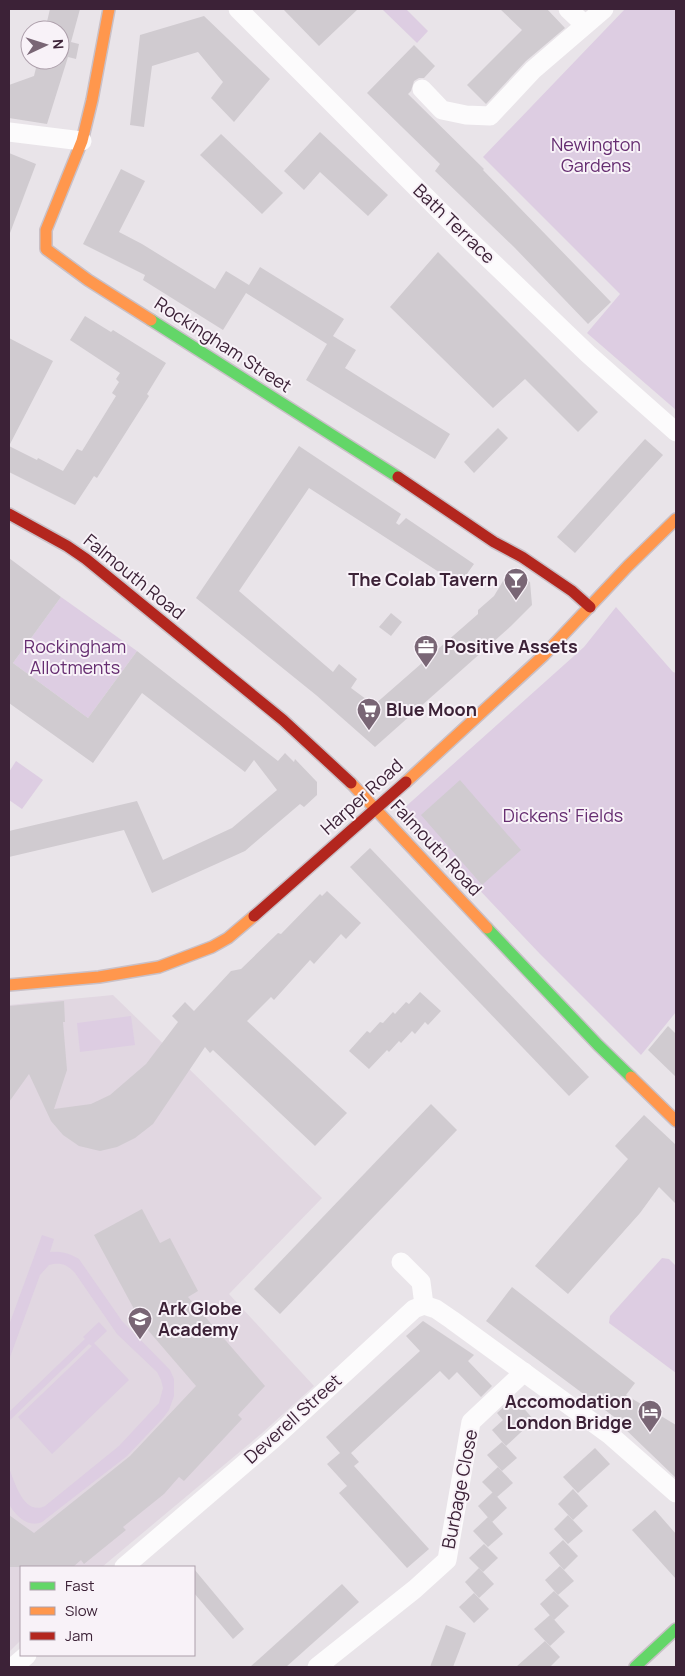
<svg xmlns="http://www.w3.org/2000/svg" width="685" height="1676" viewBox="0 0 685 1676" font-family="Manrope,sans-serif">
<rect width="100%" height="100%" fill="#e9e4e9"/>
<path fill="#e1d7e1" d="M113 995 322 1198 229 1294 314 1386 261 1434 102 1567H21V1640L9 1652V1005Z"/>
<g fill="#ddcde2">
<path d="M382 9H406L428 31 417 43Z"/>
<path d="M625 9H676V410L587 333 620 294 483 157Z"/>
<path d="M61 597 137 651 88 718 13 663Z"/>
<path d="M616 607 673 672 676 673V1012L641 1055 540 954 403 809 584 647Z"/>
<path d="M16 761 43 780 22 809 9 800V772Z"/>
<path d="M131 1016 135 1045 80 1052 77 1023Z"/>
<path d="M42 1235 54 1239 50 1252C61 1251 69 1253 79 1259L122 1321 170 1370 174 1379V1396L169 1410 163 1418 127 1456 42 1522C29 1528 17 1517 10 1506L9 1468C15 1483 24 1516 45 1506L119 1446 159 1403 163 1388 161 1380 157 1372 117 1334 75 1273C67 1264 60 1262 49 1265L40 1275 9 1360V1325Z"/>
<path d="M662 1258 669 1259 676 1266V1373L609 1323 610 1316Z"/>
<path d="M99 1322 107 1331 94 1343 129 1380 52 1454 18 1417 92 1346 89 1344 9 1421V1412L85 1339 83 1337Z"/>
</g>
<g fill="#d0cbd0">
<path d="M50 9H80L71 42 79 44 76 59 68 57 47 124 9 118V85L34 76 38 60H60V30H45Z"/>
<path d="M283 9H358L319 46Z"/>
<path d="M500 9H547L565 28 526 61 486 104 467 85 522 30Z"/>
<path d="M204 16 270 79 234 122 211 98 223 82 198 52 152 66 144 127 130 125 140 35Z"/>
<path d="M414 45 435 66 424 78H419L414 81 411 91 408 94 484 169 483 170 611 302 588 324 514 247 435 171 440 164 367 93Z"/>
<path d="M320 132 388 195 368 216 320 172 304 190 284 171Z"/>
<path d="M221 134 283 193 262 214 200 155Z"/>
<path d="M9 153 36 164 10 233H9Z"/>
<path d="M121 169 145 181 119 232 142 244 215 289 226 271 249 285 260 267 344 319 333 336 356 350 345 368 450 434 435 459 306 380 327 344 246 293 223 330 143 280 145 275 83 244Z"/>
<path d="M438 252 598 412 578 432 525 379 493 408 390 307Z"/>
<path d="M85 316 111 332 113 330 166 363 147 394 149 396 97 478 94 476 75 505 9 472V338L53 361 9 446 37 460 38 458 63 471 77 449 82 451 116 396 112 393 119 382 116 379 120 373 70 340Z"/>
<path d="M498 428 508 438 474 473 464 462Z"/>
<path d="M645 439 663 455 575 553 557 537Z"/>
<path d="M299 446 401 514 396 523 399 525 406 518 474 564 459 585 309 488 239 591 333 672 339 664 357 679 351 688 374 705 478 614V610L494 596 509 571 530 582 532 605 511 626 375 747 316 695 196 598Z"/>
<path d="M9 558 61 597 13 663 88 718 137 651 278 761 285 753 294 762 295 759 317 782V795L304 807 300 804 245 851 152 893 124 830 9 857V831L137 801 163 860 232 828 277 790 254 760 245 772 142 693 93 763 9 703Z"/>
<path d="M391 613 402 622 391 636 379 627Z"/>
<path d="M460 780 521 850 482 885 421 815Z"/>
<path d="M370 848 589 1077 569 1096 350 867Z"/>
<path d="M327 891 361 923 346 939 341 934 314 964 310 960 274 1000 271 997 247 1021 347 1113 315 1146 213 1050 210 1053 205 1047 153 1124 135 1138 117 1147 100 1151 79 1146 63 1135 51 1121 29 1074 9 1102V1006L64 1001 65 1022H63L67 1070 54 1109 91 1104 110 1095 146 1064 178 1022 172 1016 185 1002 194 1011 231 971 241 969 278 933 281 934 320 894 322 896Z"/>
<path d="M420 992 441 1011 428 1025 425 1022 415 1034 412 1031 401 1043 399 1041 389 1052 387 1050 369 1069 349 1051 367 1031 370 1033 380 1022 383 1023 393 1012 395 1014 406 1002 409 1004Z"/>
<path d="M668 1026 676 1034V1077L648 1050Z"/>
<path d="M431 1104 457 1130 280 1314 254 1289Z"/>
<path d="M644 1115 676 1145V1204L659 1187 640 1213 568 1294 535 1266 628 1159 615 1146Z"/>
<path d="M142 1209 160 1243 170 1238 198 1291 188 1297 265 1386 238 1415 242 1419 184 1481 179 1477 164 1494 123 1527 126 1530 84 1564 81 1560 73 1567H9V1515L34 1533 130 1456 196 1386 141 1322 94 1235Z"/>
<path d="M512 1287 635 1383 626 1395 676 1425V1478L623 1427 625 1425 486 1321Z"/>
<path d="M423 1321 474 1355 468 1361 492 1386 481 1397 457 1372 449 1380 440 1371 351 1453 359 1462 354 1466 429 1549 407 1568 339 1493 347 1486 327 1464 340 1453 326 1437 420 1351 406 1336Z"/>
<path d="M508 1403 514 1410 520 1404 534 1420 506 1446 492 1430 503 1420 497 1413Z"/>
<path d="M502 1442 517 1458 502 1471 487 1455Z"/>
<path d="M595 1448 610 1464 578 1493 563 1477Z"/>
<path d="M498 1467 513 1483 497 1497 482 1482Z"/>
<path d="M573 1489 588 1506 573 1520 558 1504Z"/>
<path d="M493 1492 507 1508 492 1522 478 1506Z"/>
<path d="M655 1510 676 1534V1579L632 1530Z"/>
<path d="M568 1515 583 1531 568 1544 554 1529Z"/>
<path d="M488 1517 503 1534 488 1547 473 1531Z"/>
<path d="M563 1540 578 1556 564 1570 549 1553Z"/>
<path d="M484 1544 498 1558 483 1572 469 1558Z"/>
<path d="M560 1566 574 1581 558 1595 545 1580Z"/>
<path d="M479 1568 494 1584 479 1598 465 1582Z"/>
<path d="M194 1569 244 1629 233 1639 194 1593Z"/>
<path d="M342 1584 359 1602 286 1667H250Z"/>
<path d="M554 1591 569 1606 554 1620 540 1604Z"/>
<path d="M474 1593 489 1609 474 1623 459 1607Z"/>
<path d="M550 1615 565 1632 550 1646 534 1629Z"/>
<path d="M446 1625 466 1633 453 1667H430Z"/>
<path d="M545 1641 560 1657 550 1667H516Z"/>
</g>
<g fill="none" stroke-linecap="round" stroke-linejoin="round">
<defs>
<g id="fast">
<path d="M151 320 398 477"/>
<path d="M487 928 598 1045 631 1077"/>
<path d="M635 1667 676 1629"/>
</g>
<g id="slow">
<path d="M109 9 92 100 82 141 46 230V249L88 280 151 320"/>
<path d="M406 782 544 655 628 566 676 519"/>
<path d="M351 783 487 928"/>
<path d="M9 985 99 977 159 967 212 947 228 938 254 916"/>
<path d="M631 1077 676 1121"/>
</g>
<g id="jam">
<path d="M398 477 494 542 522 557 572 591 590 607"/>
<path d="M9 514 67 546 86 559 283 720 351 783"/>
<path d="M254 916 406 782"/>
</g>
</defs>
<use href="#fast" stroke="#c9c0c7" stroke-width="14"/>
<use href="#slow" stroke="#c9c0c7" stroke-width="14"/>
<use href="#jam" stroke="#c9c0c7" stroke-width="14"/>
<g stroke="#fcfbfc" stroke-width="19">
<path d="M238 9 465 236 588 354 676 432"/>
<path d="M568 9 585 25"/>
<path d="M422 89 442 110 466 115 490 116 533 70 604 9"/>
<path d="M9 132 82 141"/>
<path d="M424 1305 436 1309 452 1320 610 1435 676 1493"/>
<path d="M124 1567 272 1440 414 1309 424 1305 421 1282 401 1262"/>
<path d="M13 1667 27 1655"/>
<path d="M317 1667 415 1589 447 1560 471 1422 524 1372"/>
</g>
<use href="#fast" stroke="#63d668" stroke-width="11"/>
<use href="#slow" stroke="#ff974d" stroke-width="11"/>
<use href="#jam" stroke="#b3261e" stroke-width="11"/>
</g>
<defs>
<symbol id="bar-pin" viewBox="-11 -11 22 30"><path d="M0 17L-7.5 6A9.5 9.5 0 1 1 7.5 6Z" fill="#796675" stroke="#f8f2f8"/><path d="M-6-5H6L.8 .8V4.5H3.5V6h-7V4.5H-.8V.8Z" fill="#fff"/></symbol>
<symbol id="office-pin" viewBox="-11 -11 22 30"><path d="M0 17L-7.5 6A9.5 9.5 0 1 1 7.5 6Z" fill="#796675" stroke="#f8f2f8"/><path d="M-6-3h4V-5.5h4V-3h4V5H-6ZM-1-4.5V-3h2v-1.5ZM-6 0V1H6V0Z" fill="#fff"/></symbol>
<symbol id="supermarket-pin" viewBox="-11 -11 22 30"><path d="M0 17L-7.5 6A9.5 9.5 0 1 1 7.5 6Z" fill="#796675" stroke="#f8f2f8"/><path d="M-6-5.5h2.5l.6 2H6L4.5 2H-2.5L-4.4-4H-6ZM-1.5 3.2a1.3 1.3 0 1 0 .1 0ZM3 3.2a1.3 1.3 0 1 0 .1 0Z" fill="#fff"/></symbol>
<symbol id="school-pin" viewBox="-11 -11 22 30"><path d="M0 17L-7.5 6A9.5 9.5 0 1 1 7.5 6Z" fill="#796675" stroke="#f8f2f8"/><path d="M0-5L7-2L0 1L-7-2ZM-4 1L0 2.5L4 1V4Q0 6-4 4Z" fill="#fff"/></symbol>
<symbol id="hotel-pin" viewBox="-11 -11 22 30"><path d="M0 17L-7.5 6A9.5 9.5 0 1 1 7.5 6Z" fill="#796675" stroke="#f8f2f8"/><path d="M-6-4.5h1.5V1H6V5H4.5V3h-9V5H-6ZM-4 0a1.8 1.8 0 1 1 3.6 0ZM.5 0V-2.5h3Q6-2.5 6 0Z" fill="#fff"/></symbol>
</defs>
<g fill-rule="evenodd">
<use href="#bar-pin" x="502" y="566" width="28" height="38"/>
<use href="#office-pin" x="412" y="633" width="28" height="38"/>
<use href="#supermarket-pin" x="355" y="696" width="28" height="38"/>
<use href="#school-pin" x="126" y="1305" width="28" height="38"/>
<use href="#hotel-pin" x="636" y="1398" width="28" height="38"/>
</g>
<g text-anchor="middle" stroke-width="4" stroke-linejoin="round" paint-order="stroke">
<g font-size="18" fill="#662e71" stroke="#f8f2f8">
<text x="596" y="151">Newington<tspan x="596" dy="21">Gardens</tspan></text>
<text x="75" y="653">Rockingham<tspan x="75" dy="21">Allotments</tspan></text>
<text x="563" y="822">Dickens' Fields</text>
</g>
<g font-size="18" fill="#3c2237" stroke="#f8f2f8">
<text transform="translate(454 224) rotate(44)" y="6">Bath Terrace</text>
<text transform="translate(223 345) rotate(33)" y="6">Rockingham Street</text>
<text transform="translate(134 577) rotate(39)" y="6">Falmouth Road</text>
<text transform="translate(362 797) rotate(-42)" y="6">Harper Road</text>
<text transform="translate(436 848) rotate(47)" y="6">Falmouth Road</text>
<text transform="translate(293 1419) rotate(-42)" y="6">Deverell Street</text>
<text transform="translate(460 1489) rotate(-79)" y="6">Burbage Close</text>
</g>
<g font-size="18" font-weight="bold" fill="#3c2237" stroke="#f8f2f8" text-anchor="start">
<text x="498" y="586" text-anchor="end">The Colab Tavern</text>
<text x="444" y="653">Positive Assets</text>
<text x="386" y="716">Blue Moon</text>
<text x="158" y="1315">Ark Globe<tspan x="158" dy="21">Academy</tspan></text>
<text x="632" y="1408" text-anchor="end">Accomodation<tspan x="632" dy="21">London Bridge</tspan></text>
</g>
</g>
<rect width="685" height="1676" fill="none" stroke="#3c2237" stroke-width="20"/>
<rect x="20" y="1566" width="175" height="90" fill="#f8f2f8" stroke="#ad9fab"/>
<rect x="30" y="1582" width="25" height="8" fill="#63d668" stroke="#ad9fab"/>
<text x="65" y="1591" font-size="15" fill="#3c2237">Fast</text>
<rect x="30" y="1607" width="25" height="8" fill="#ff974d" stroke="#ad9fab"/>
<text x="65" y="1616" font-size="15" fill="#3c2237">Slow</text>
<rect x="30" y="1632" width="25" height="8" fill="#b3261e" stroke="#ad9fab"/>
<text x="65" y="1641" font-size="15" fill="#3c2237">Jam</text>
<g transform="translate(45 45) rotate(86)"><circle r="24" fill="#f8f2f8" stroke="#ad9fab"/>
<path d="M0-4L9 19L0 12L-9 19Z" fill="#796675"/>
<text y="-8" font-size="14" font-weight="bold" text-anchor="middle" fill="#3c2237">N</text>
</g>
</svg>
